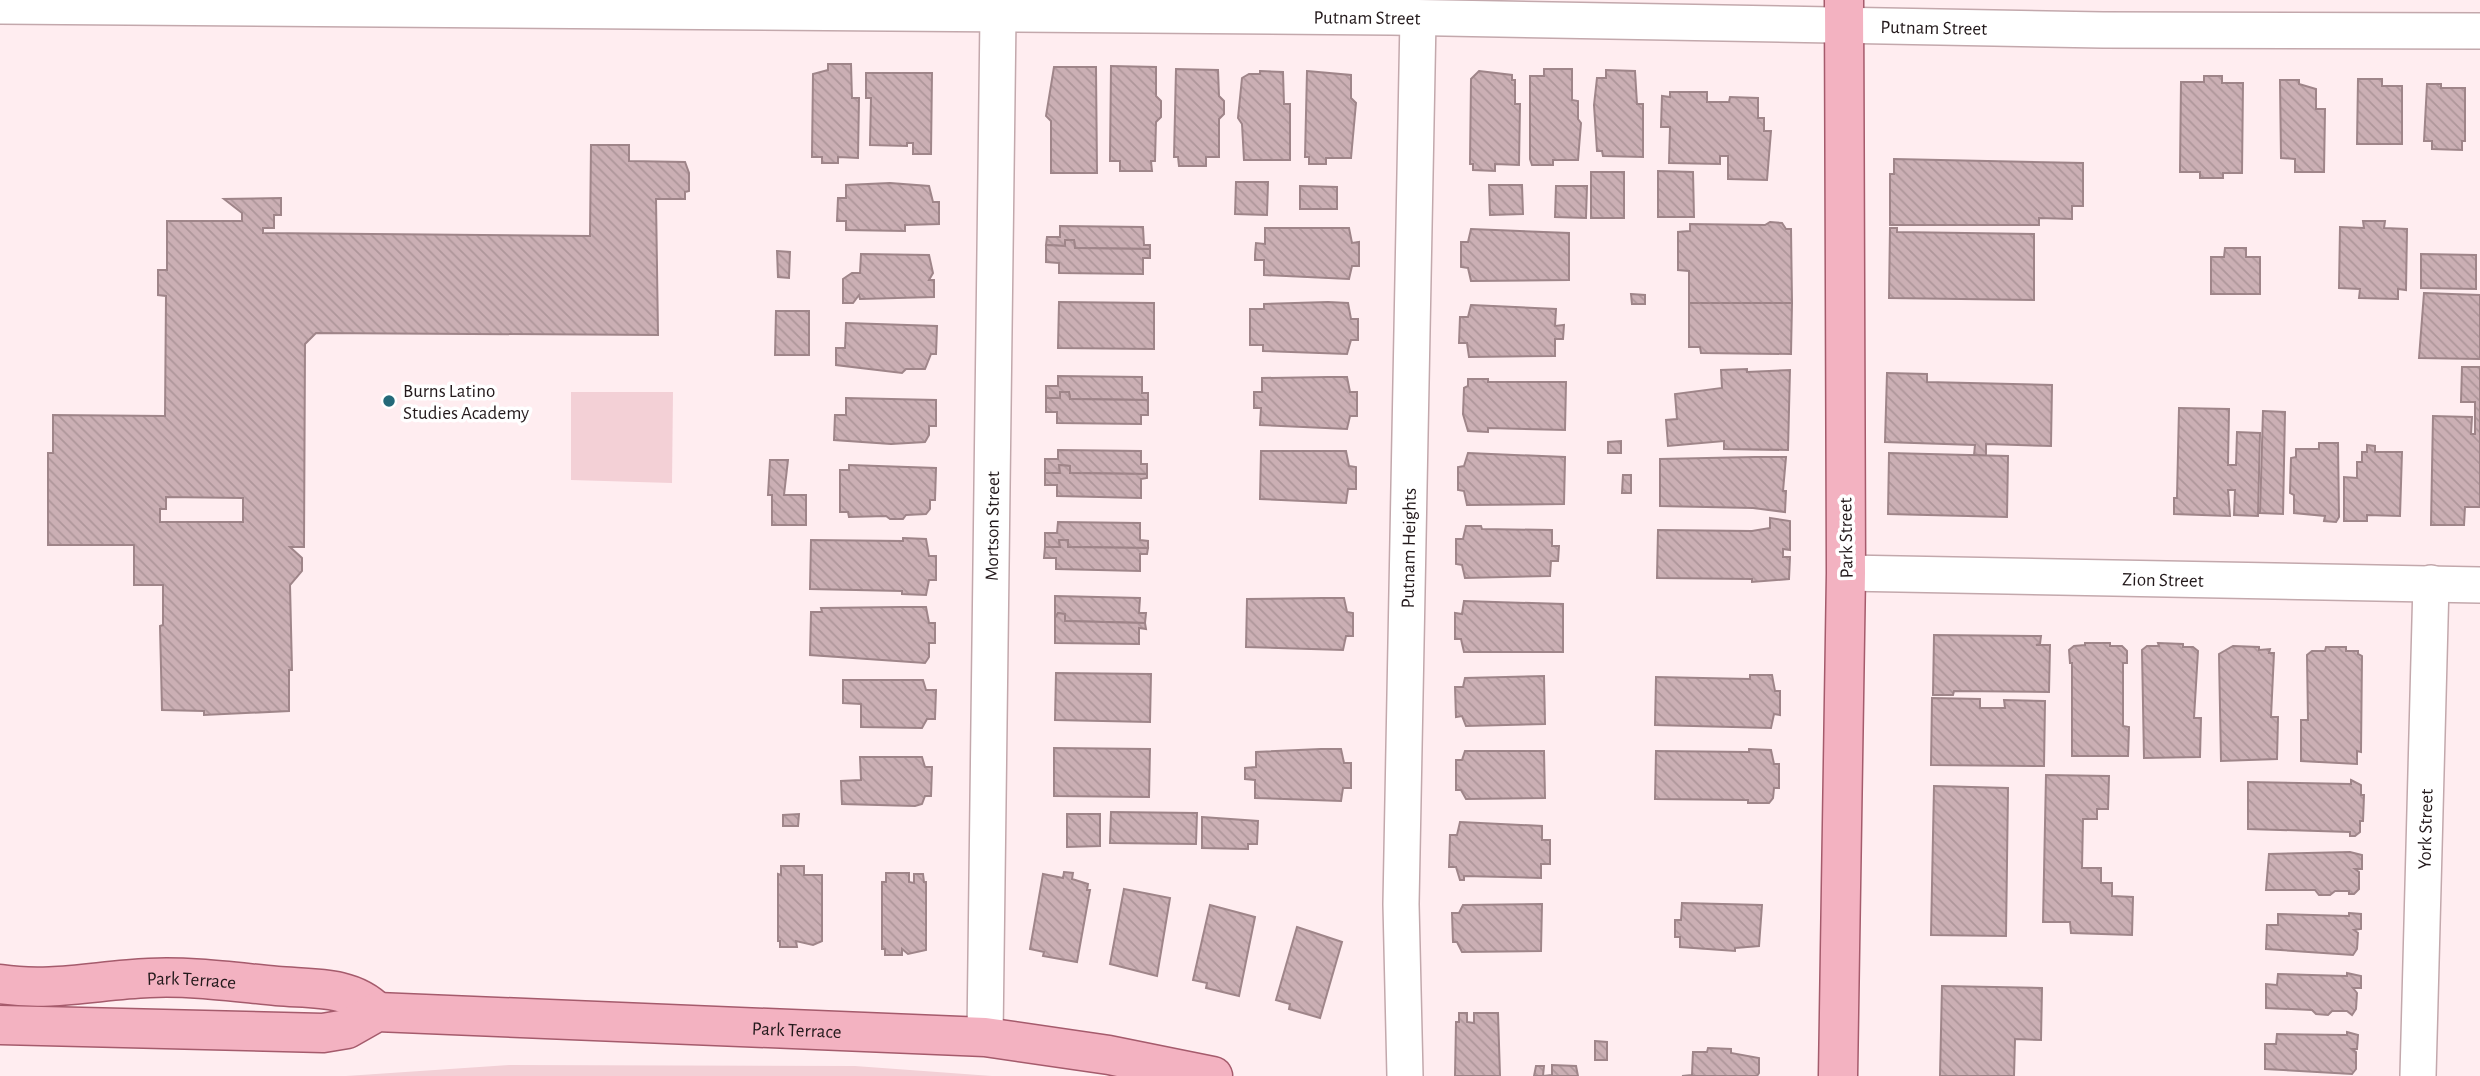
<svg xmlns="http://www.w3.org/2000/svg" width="2480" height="1076" viewBox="0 0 2480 1076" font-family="'Alegreya Sans',sans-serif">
<defs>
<pattern id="building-back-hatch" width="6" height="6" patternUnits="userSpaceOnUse" patternTransform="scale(1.75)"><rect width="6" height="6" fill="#cbafb4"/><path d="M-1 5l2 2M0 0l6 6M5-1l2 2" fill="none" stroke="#ae969a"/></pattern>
</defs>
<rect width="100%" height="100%" fill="#ffedf0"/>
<g fill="#f3d0d6">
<path d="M571 392H673L672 483 571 480Z"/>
<path d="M509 1065 855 1066 992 1076H346Z"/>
</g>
<g fill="url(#building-back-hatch)" stroke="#9f8589" stroke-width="2" fill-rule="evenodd">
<path d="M828 64H851L852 98H859L858 158 838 157V163H822V157H812L813 74 828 70Z"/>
<path d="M1111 66 1156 67V96L1161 101V117L1156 122 1155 161H1151L1152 171H1120V161H1110Z"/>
<path d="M1054 67H1096L1097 173H1051V121L1046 116Z"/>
<path d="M1176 69 1218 70 1219 96 1224 101V114L1219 119V157H1206V166H1179L1178 157H1174Z"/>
<path d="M1544 69H1572V100L1578 101V119L1581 123 1578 160H1553V165H1532L1530 159V76H1544Z"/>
<path d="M1606 70 1635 71 1637 104H1643V157L1603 156 1602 151H1597L1594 105 1597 78H1606Z"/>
<path d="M1260 71 1283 72 1284 104H1290V160H1244L1242 124 1238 118 1242 78 1249 74H1260Z"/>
<path d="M1307 71 1351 75V98L1356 103 1351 158H1326V164H1309V157H1305Z"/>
<path d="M1479 71 1512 75V80H1515V104H1520L1519 165 1495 164V171L1473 170V164H1470L1471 79Z"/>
<path d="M866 73H932L931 154H913V143H907V146L870 145 871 98H866Z"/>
<path d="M2204 76H2222V83H2243L2242 173H2223V178H2200V172H2180L2181 82H2204Z"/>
<path d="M2358 79H2382V86H2402V144H2357Z"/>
<path d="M2280 80H2299V84L2316 89V109H2325L2324 172H2295V159L2281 158Z"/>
<path d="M2427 84H2441V88H2465V141H2462V150L2432 149V141H2424Z"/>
<path d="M1670 92H1707V102H1729L1730 97 1758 98V118H1764V131H1771L1767 180 1728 179V156H1720V164L1669 163 1670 127H1661L1662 96 1670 97Z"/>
<path d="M591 145H629V161L685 162 689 173V191L685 192V199H656L658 335 316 333 305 344 304 547H290L302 558V571L290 585 292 670H289V711L204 715V711L162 710 160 626 163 625V585H134V545H48V453H53V415L165 416 166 296 158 295V270H167V221H242V213L224 199 281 198V215H274V228H263V233L590 236ZM166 497 243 498V522H160V509H166Z"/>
<path d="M1894 159 2083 163V206H2072V219L2039 218V225H1890V174H1894Z"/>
<path d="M1658 171 1693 172 1694 217H1658Z"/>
<rect x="1591" y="172" width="33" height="46"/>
<path d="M1236 182H1268L1267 215 1235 214Z"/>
<path d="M890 183 929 186 933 202H939V224L905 225V231L846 230V221H837L838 198H846V185Z"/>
<path d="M1489 185H1522L1523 214 1490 215Z"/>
<path d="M1300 186 1337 187V209H1300Z"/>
<path d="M1556 186H1587L1586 218 1555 217Z"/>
<path d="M2363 221H2385L2384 228 2407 229 2406 290 2398 289V299L2359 298 2360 289 2339 288 2340 227 2364 228Z"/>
<path d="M1770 222 1782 223 1786 229H1791L1792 303H1689V271L1678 270V232L1690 231V224L1765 225Z"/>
<path d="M1060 226 1143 227 1144 245H1150V249L1075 248 1074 240H1065V246L1046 245 1047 237H1060Z"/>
<path d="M1265 228H1349L1352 243 1359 242V266H1352L1349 279 1264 275V260H1255V255L1256 243 1265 244Z"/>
<path d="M1890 228H1897V232L2034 234V300L1889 298Z"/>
<path d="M1471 229 1569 233V280L1471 281 1468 268 1461 267V242H1468Z"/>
<path d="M1065 240H1074L1075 248 1150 249V258H1143V274L1059 273V263L1046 262V245L1065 246Z"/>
<path d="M2225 248H2246V257H2260V294H2211V257H2224Z"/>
<path d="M777 251 790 252 789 278 778 277Z"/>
<path d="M861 254 929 255 933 273 929 280H934V297L860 299 859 295 853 303H843V279L852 273H860Z"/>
<path d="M2421 254 2476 255V289L2421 288Z"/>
<path d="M2424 293 2480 295V359L2419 358Z"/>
<path d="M1631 294 1645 295V304H1632Z"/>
<path d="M1059 302 1154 303V349L1058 348Z"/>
<path d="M1328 302 1348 303 1351 319H1358V340H1351L1347 354 1263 351V345H1250V309H1264V304Z"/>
<path d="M1689 303H1792L1791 354 1701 353 1700 347H1689Z"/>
<path d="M1471 305 1556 309 1555 326 1564 325 1563 339H1555V356L1469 357 1467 343H1459L1460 317H1468Z"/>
<path d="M776 311H809V355H775Z"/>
<path d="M846 323 937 326 936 354H931L925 369H906L902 373 836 365V348H845Z"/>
<path d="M2462 367H2480V507H2465L2464 525H2431L2433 416 2472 417 2471 434H2475V402H2461Z"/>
<path d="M1747 369V372L1790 370 1788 450 1724 449V441L1668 446 1666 420 1677 419 1675 394 1722 388 1721 370Z"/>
<path d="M1887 373 1927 374V382L2052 385 2051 446 1986 444V456L1974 455 1975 445 1885 442Z"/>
<path d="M1058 376 1142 377V393H1148V400L1070 399 1069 392H1060V398H1046V386H1058Z"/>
<path d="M1328 377H1347L1350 392H1357V416H1350L1347 429 1260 425 1261 408H1254V392H1262V378Z"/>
<path d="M1468 379H1488V382H1566L1565 430 1488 428V432L1468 431 1463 414 1464 388 1468 386Z"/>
<path d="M1060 392H1069L1070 399 1148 400V415H1141V424L1057 423V412H1046V398H1060Z"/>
<path d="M846 398 936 400V426H929V435L925 442 891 444 834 440 835 415H846Z"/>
<path d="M2179 408 2229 409 2228 465H2236L2237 432 2260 433 2258 516 2234 515 2235 490H2228L2230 516 2174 514V498H2177Z"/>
<path d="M2263 411 2285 412 2283 514 2260 513Z"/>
<path d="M1621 441V453H1608V442Z"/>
<path d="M2319 443H2338L2339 517 2336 522 2324 521 2325 516 2294 513V495L2290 493 2291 458 2296 457V449H2319Z"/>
<path d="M2367 445 2375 446V452H2402L2400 516 2367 515V521H2344V477L2357 478V462H2362V452H2367Z"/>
<path d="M1058 450 1141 451V464H1147V474L1070 473V466L1059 465 1060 473H1045V459H1058Z"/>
<path d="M1261 451H1346L1349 466 1356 467V489H1348L1346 503 1260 499Z"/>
<path d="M1468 453 1565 457 1564 504 1467 505 1464 491 1458 490V467L1464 466Z"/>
<path d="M1889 453 2008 456 2007 517 1888 514Z"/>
<path d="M1755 457H1786L1783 491H1786L1785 512 1753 508 1660 506V459Z"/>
<path d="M770 460H788L784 495H806V525H772V495H768Z"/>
<path d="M849 465 936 468 935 500H930V509L926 514 906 515 903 519H890L886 516 849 517 848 512H840V470H849Z"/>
<path d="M1059 465 1070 466V473L1147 474V478L1141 479V498L1057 496V485H1045V473H1060Z"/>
<path d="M1623 475H1631V493H1622Z"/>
<path d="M1770 518 1790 521V550L1783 549V557H1790L1789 579 1752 582V579L1657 578 1658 530 1752 531 1770 528Z"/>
<path d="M1058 522 1140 523V540L1148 541V548L1068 547V540H1059L1060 547H1045V533H1057Z"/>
<path d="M1466 526H1481L1482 529 1552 530V546H1559L1558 561H1551L1550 576 1465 578 1462 565 1456 564V539H1463Z"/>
<path d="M903 538 926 539 929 556H936V580H929L926 595 902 594V591L810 589 811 540 903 541Z"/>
<path d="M1059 540H1068V547L1148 548 1147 554H1140V571L1056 569V558H1044L1045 547H1060Z"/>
<path d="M1055 596 1140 598 1139 613H1146L1145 623 1065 621V614L1058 613 1055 618Z"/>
<path d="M1323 598H1344L1347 612 1353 613V636H1346L1343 650 1246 647 1247 599Z"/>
<path d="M1464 601 1563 604V652H1464L1461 639H1455V613L1462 614Z"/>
<path d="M901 607H926L929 623H935V643H929V657L925 663 810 655 811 612H822L821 608Z"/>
<path d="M1058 613 1065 614V621L1145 623 1146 629 1139 628V644L1055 643V618Z"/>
<path d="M1934 635 2041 636 2040 644 2036 645H2050L2049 692 1954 691 1953 695H1933Z"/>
<path d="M2085 643H2110V646H2122L2127 651V663H2123V726L2129 727 2128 756H2072V663H2070L2069 650 2074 646 2085 645Z"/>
<path d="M2158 643 2183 644V647H2193L2198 651 2194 718H2201L2200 757 2144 758 2142 650 2147 646H2159Z"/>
<path d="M2233 646 2259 647V650L2270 649 2269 653H2274L2271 717H2278L2277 759 2221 761 2219 654Z"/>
<path d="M2326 647H2346V651H2358V654L2362 656 2361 752 2357 751V764L2301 761V720H2308L2307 655 2312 651H2325Z"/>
<path d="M1056 673 1151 674 1150 722 1055 720Z"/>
<path d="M1750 675H1772L1775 691H1780V715L1774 714 1771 728 1655 725 1656 677 1750 679Z"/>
<path d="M1544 676 1545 724 1466 726 1462 716 1456 717 1455 687H1463L1465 678Z"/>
<path d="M843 680H923L926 690H936L935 719H927L922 728 861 727V704L843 703Z"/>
<path d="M1932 698 1980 699V708H2005L2004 700 2045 701 2044 766 1931 765Z"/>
<path d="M1054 748 1150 749 1149 797 1054 796Z"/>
<path d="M1321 749H1341L1344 763H1351V788H1343L1341 801 1255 798V780L1245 779V768L1256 767V752Z"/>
<path d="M1749 749 1771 750 1774 764H1779V788H1774L1773 798 1769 803H1748V800L1655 799 1656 751 1749 752Z"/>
<path d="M1465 751H1544L1545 798 1466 799 1461 790H1456V760H1462Z"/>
<path d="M860 757H922L925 767H932L931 796H925L922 804 915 806 842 804 841 781 861 780Z"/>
<path d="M2046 775 2109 776 2108 809H2097V819H2083L2082 868H2101V883H2112V896L2133 897 2132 935 2071 933 2070 922H2043Z"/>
<path d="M2351 780 2361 785V795H2364L2363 821H2360V832L2355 836H2350V832L2248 829V782L2351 784Z"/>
<path d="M1934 786 2008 788 2006 936 1931 935Z"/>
<path d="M1111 812 1197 813 1196 844 1110 843Z"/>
<path d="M799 814 798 826H783V815Z"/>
<path d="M1067 814H1100V846L1067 847Z"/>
<path d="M1202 817 1258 821 1257 844H1248V849L1202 848Z"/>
<path d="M1460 822 1542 826V840H1550V864H1541V878L1464 876V880H1460L1456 867H1449L1450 835H1457Z"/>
<path d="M2350 852 2362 855V869H2355L2359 872V889L2354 894H2349V891H2335L2330 895H2319L2315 890H2266L2269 854Z"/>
<path d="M781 866H804V875H822V941L813 945 796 941 797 947H780V941H778V874L781 875Z"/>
<path d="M1064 872 1073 873 1072 879 1088 884 1087 890H1090L1077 962 1043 956 1044 952 1030 949 1043 874 1063 878Z"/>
<path d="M886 873H909V882L914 883V874H923L924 882H926V950L908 954 902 949V955H885V949H882V882H886Z"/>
<path d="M1124 889 1170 898 1157 976 1110 964Z"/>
<path d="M1682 903 1762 905 1759 946 1735 948V951L1680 947V937H1675V920H1681Z"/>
<path d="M1542 904 1541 951 1462 952 1457 942H1453L1452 913H1459L1463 905Z"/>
<path d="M1210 905 1255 917 1239 996 1206 988 1207 983 1193 980Z"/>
<path d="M2349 913 2361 914V929L2354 930 2358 933 2357 949 2353 955 2266 949 2267 925H2278V914L2349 916Z"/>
<path d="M1297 927 1342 942 1320 1018 1289 1009 1290 1004 1276 1000Z"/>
<path d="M2347 973 2361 976V988H2353L2357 993 2356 1009 2352 1015 2347 1011H2332L2328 1015 2316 1014 2312 1010 2266 1008V984L2277 985 2278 974 2347 976Z"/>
<path d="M1942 986 2042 988 2041 1040 2015 1039 2014 1076H1940Z"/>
<path d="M1459 1013H1467V1022L1474 1023V1013H1498L1500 1076H1455L1456 1022H1459Z"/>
<path d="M2347 1032 2358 1035 2357 1049H2352L2356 1052V1069L2352 1074 2265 1069V1044H2276L2277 1034 2347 1035Z"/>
<path d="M1595 1041 1607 1042V1060H1595Z"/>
<path d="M1708 1048 1731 1049V1053L1759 1058V1073L1757 1076H1682L1692 1075 1693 1052H1707Z"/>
<path d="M1552 1065 1576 1066 1578 1076H1534L1536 1066H1544L1543 1076 1552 1075Z"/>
</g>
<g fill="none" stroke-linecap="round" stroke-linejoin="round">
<defs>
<g id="minor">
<path id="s1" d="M0 6 1391 17 2103 30 2480 31"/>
<path id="s2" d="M1846 573 2480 585"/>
<path id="s3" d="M985 1037 998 16"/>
<path id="s4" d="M1405 1076 1401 904 1418 18"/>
<path id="s5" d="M2418 1076 2431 583"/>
</g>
<g id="major">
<path id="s6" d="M0 984C51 992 98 980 149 978 192 976 234 982 277 986 311 989 351 985 377 1012"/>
<path id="s7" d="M0 1025 323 1033 347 1029 377 1012 985 1037 1109 1055 1213 1076"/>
<path d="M1838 1076 1846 573 1844 0"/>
</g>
</defs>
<use href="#minor" stroke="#c3a8ac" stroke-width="38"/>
<use href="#major" stroke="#a55b6c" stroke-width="41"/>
<use href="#minor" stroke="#fff" stroke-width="35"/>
<use href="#major" stroke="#f3b2c1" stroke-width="38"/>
</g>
<circle fill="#246979" stroke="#fff" stroke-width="2.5" cx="389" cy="401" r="7"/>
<g text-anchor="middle" stroke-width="7" stroke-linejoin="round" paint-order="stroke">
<g font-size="19" fill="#23191b" stroke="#fff">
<text dy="7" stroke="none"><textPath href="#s1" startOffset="1367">Putnam Street</textPath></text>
<text dy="7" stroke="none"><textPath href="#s1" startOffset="1934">Putnam Street</textPath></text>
<text dy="7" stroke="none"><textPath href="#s3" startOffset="511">Mortson Street</textPath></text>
<text transform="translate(1845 538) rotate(-91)" y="7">Park Street</text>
<text dy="7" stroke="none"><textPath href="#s4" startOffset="528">Putnam Heights</textPath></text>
<text dy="7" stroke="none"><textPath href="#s2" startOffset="317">Zion Street</textPath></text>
<text dy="7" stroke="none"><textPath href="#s5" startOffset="247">York Street</textPath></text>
<text dy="7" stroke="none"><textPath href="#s6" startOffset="192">Park Terrace</textPath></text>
<text dy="7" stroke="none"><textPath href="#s7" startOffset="802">Park Terrace</textPath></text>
</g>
<g font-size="19" fill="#23191b" stroke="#fff" text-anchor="start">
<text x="403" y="397">Burns Latino<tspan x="403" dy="22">Studies Academy</tspan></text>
</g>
</g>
</svg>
